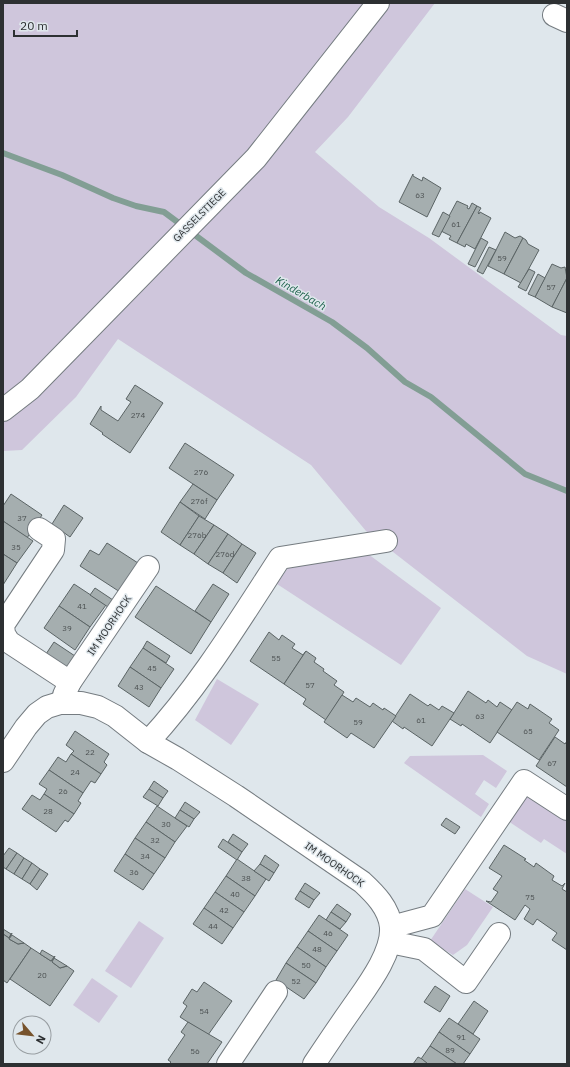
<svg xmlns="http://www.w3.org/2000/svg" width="570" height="1067" viewBox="0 0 570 1067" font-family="'IBM Plex Sans',sans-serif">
<rect width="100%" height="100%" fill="#dfe7ec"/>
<g fill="#cfc6dc">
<path d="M3 3H435L348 117 315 152 379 207 429 238 561 335 567 336V674L527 656 366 531 311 465 118 339 76 397 22 450 3 451Z"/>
<path d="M364 551 441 608 401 665 277 584 290 565Z"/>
<path d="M217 679 259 704 231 745 195 720Z"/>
<path d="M483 755 507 771 496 788 484 780 475 794 489 804 481 817 404 763 410 756Z"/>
<path d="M536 781 567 800V854L544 839 541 843 508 821Z"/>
<path d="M465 889 493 907 467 945 453 955 430 941Z"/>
<path d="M139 921 164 938 131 988 105 971Z"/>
<path d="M92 978 118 996 99 1023 73 1005Z"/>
</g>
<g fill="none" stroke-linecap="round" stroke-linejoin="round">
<path stroke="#829e94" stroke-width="6" d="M3 153 62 175 113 198 136 206 164 212 246 273 332 322 367 348 405 382 431 397 525 474 567 491"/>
</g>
<g fill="#a5aeaf" stroke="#5b6465">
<path d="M413 174V176L422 181 423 177 441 188 427 217 399 202Z"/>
<path d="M457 201 468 206 467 208 469 209 472 203 477 206 457 243 449 239 451 236 441 231Z"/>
<path d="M477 206 481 208 478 213 479 214 480 212 491 218 475 249 466 244 465 247 457 243Z"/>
<path d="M443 212 450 216 439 237 432 234Z"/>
<path d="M505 232 515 238 520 236 523 238 504 274 488 266Z"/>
<path d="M481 238 488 242 475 267 468 264Z"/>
<path d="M523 238 526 240 528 244 539 250 521 283 504 274Z"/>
<path d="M489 247 496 250 483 274 477 271Z"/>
<path d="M552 264 561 268 565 267 567 278 552 307 535 297Z"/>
<path d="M529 269 535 272 526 291 518 287Z"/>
<path d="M538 274 545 278 535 297 528 294Z"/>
<path d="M567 278V313L552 307Z"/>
<path d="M135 385 163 403 130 453 102 434 103 433 90 424 101 406V410L118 421 131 402 126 399Z"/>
<path d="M185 443 234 475 217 500 169 468Z"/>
<path d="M193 484 217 500 205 519 180 502Z"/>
<path d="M11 494 42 515 27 538 3 521V506Z"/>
<path d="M180 502 199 516 180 545 161 532Z"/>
<path d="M64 505 83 518 70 537 52 524Z"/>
<path d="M199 516 214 525 194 554 180 545Z"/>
<path d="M3 521 33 541 17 563 3 554Z"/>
<path d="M214 525 228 534 208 564 194 554Z"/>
<path d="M228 534 242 544 223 573 208 564Z"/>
<path d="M107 543 138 563 120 592 80 566 90 550 99 555Z"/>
<path d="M242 544 256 553 237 583 223 573Z"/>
<path d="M3 554 17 563 3 585Z"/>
<path d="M74 584 106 605 90 627 59 606Z"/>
<path d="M213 584 229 594 211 622 195 611Z"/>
<path d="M156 586 211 622 191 654 135 617Z"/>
<path d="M95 588 113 600 108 607 90 595Z"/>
<path d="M59 606 90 627 75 650 44 628Z"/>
<path d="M269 632 279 640 282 635 295 644 292 648 303 655 306 651 284 684 250 661Z"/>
<path d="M147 641 170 656 166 663 143 648Z"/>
<path d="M54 642 75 656 65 671 44 657Z"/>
<path d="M143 648 174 669 161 688 130 667Z"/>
<path d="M306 651 316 658 314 662 324 669 323 671 337 681 334 685 344 692 326 720 303 704 306 699 284 684Z"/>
<path d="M130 667 161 688 149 707 118 686Z"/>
<path d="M468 691 486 703 488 700 497 707 500 702 512 710 490 743 462 724 461 726 450 719Z"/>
<path d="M410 694 428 706 430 704 439 710 442 706 454 713 432 746 404 727 403 729 392 721Z"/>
<path d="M342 695 353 702 356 698 370 707 373 703 383 710 384 708 396 716 374 748 351 733 347 738 324 722Z"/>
<path d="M517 702 528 709 530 704 552 719 549 723 559 730 539 760 497 732Z"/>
<path d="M75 731 109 754 104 762 107 765 101 774 71 754 74 751 66 745Z"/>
<path d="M555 737 565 744 567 741V787L536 766Z"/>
<path d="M71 754 101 774 95 783 91 781 83 793 49 770 58 757 66 762Z"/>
<path d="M49 770 83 793 78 801 81 803 74 814 44 794 47 789 39 784Z"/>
<path d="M154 781 168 791 163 798 149 789Z"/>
<path d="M149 789 163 798 158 806 143 797Z"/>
<path d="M44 794 74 814 68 822 65 820 56 832 22 809 32 795 40 800Z"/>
<path d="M185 802 200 812 194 819 180 810Z"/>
<path d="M157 806 187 826 175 842 146 822Z"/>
<path d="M180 810 194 819 189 827 175 818Z"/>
<path d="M446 818 460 827 455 834 441 825Z"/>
<path d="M146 822 175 842 165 858 135 838Z"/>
<path d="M233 834 248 844 242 852 228 842Z"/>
<path d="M135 838 165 858 154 874 125 854Z"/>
<path d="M223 839 242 852 237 860 218 847Z"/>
<path d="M504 845 526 859 524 860 534 867 536 863 554 876 552 880 562 886 565 883 562 889 567 892V950L552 940 557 933 537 919 533 925 524 919 530 909 525 905 515 920 486 901 491 902 498 892 493 889 502 876 489 868Z"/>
<path d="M9 848 17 853 6 869 3 867V856Z"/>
<path d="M17 853 24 858 14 874 6 869Z"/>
<path d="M125 854 154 874 143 890 114 871Z"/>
<path d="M265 855 279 865 274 873 260 864Z"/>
<path d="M24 858 32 863 22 879 14 874Z"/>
<path d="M237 859 266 879 255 896 226 876Z"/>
<path d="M32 863 40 869 30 884 22 879Z"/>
<path d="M260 864 274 873 269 881 254 871Z"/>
<path d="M40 869 48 874 37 890 30 884Z"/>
<path d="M226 876 255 896 244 912 215 892Z"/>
<path d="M305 883 320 893 314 900 300 891Z"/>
<path d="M300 891 314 900 309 908 295 899Z"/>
<path d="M215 892 244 912 233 928 204 908Z"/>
<path d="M337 904 351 914 346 922 331 912Z"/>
<path d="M204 908 233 928 222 944 193 924Z"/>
<path d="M331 912 346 922 340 929 326 920Z"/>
<path d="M319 915 348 935 337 951 308 931Z"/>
<path d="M3 929 11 934 9 938 3 934Z"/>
<path d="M308 931 337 951 326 967 297 947Z"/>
<path d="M12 933 9 939 18 944 24 943 31 948 7 983 3 980V934L9 938Z"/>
<path d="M12 935 24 943 18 944 9 939Z"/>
<path d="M297 947 326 967 316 983 286 963Z"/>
<path d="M31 948 51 961 55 956 52 962 60 968 67 966 74 971 50 1006 10 979Z"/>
<path d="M42 950 54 957 51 961 40 954Z"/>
<path d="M54 958 67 966 60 968 52 962Z"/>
<path d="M286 963 316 983 304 999 276 980Z"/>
<path d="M204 982 232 1001 208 1035 180 1017 187 1006 183 1003 192 989 197 992Z"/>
<path d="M435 986 450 996 440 1012 424 1002Z"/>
<path d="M474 1001 488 1011 473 1034 458 1024Z"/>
<path d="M449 1018 480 1039 470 1054 439 1032Z"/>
<path d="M188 1022 222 1042 207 1064H169L171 1062 168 1060 185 1035 181 1032Z"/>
<path d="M439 1032 470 1054 463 1064H457L430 1046Z"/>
<path d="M430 1046 457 1064H428L421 1059Z"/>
<path d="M418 1057 422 1059 428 1064H413Z"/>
</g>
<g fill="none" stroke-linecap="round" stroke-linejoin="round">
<defs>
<g id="minor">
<path d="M554 15 567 21"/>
<path d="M3 410 30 389 256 158 378 3"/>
<path d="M39 529 54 539 53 550 3 625 4 634 9 642 70 682"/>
<path d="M64 695 70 682 148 567"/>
<path d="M148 742C199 687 239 621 280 558L386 541"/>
<path d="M3 761 26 727 37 714 47 707 60 703H81L98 707 115 716 148 742 178 759 236 796 362 882C375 894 389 908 391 927 393 954 365 989 350 1011 338 1028 326 1046 314 1064"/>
<path d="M391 927 432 916 524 781 567 809"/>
<path d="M390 942 424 949 466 982 499 934"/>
<path d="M228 1064 276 992"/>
</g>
</defs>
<use href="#minor" stroke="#757c81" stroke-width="24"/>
<use href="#minor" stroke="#fff" stroke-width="22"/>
</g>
<g text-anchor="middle" stroke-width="3" stroke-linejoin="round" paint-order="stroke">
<g font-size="8" fill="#4b5051">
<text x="420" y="198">63</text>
<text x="456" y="227">61</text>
<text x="502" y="261">59</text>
<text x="551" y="290">57</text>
<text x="138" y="418">274</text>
<text x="201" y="475">276</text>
<text x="199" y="504">276f</text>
<text x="22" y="521">37</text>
<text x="197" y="538">276b</text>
<text x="16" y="550">35</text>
<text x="225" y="557">276d</text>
<text x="82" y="609">41</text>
<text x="67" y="631">39</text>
<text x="276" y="661">55</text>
<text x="152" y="671">45</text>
<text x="310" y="688">57</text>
<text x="139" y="690">43</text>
<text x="480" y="719">63</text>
<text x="421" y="723">61</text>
<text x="358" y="725">59</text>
<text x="528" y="734">65</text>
<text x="90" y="755">22</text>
<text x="552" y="766">67</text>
<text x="75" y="775">24</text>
<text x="63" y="794">26</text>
<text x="48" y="814">28</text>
<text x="166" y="827">30</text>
<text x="155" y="843">32</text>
<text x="145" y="859">34</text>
<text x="134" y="875">36</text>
<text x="246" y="881">38</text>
<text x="235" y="897">40</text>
<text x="530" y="900">75</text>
<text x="224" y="913">42</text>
<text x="213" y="929">44</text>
<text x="328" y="936">46</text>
<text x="317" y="952">48</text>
<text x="306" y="968">50</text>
<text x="42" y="978">20</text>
<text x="296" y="984">52</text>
<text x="204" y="1014">54</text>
<text x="461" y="1040">91</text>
<text x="450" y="1053">89</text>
<text x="195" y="1054">56</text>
</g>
<g font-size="10" fill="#2d3032" stroke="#dfe7ec">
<text transform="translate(199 215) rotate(-45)" y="4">GASSELSTIEGE</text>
<text transform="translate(109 625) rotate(-56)" y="4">IM MOORHOCK</text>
<text transform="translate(335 864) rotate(35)" y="4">IM MOORHOCK</text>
</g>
<g font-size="11" font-style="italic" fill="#21644f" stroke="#dfe7ec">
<text transform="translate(301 293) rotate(30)" y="4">Kinderbach</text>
</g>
</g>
<rect width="570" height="1067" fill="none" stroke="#2d3032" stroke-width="8"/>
<g transform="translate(32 1035) rotate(118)"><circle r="19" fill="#dfe7ec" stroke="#989ea2"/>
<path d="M0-3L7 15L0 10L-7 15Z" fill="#77532c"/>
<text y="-6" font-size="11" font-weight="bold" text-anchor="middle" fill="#2d3032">N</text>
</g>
<path d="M14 30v6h63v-6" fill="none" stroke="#2d3032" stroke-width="2"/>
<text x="20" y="30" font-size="12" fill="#2d3032" stroke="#dfe7ec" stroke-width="3" paint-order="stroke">20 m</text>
</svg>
